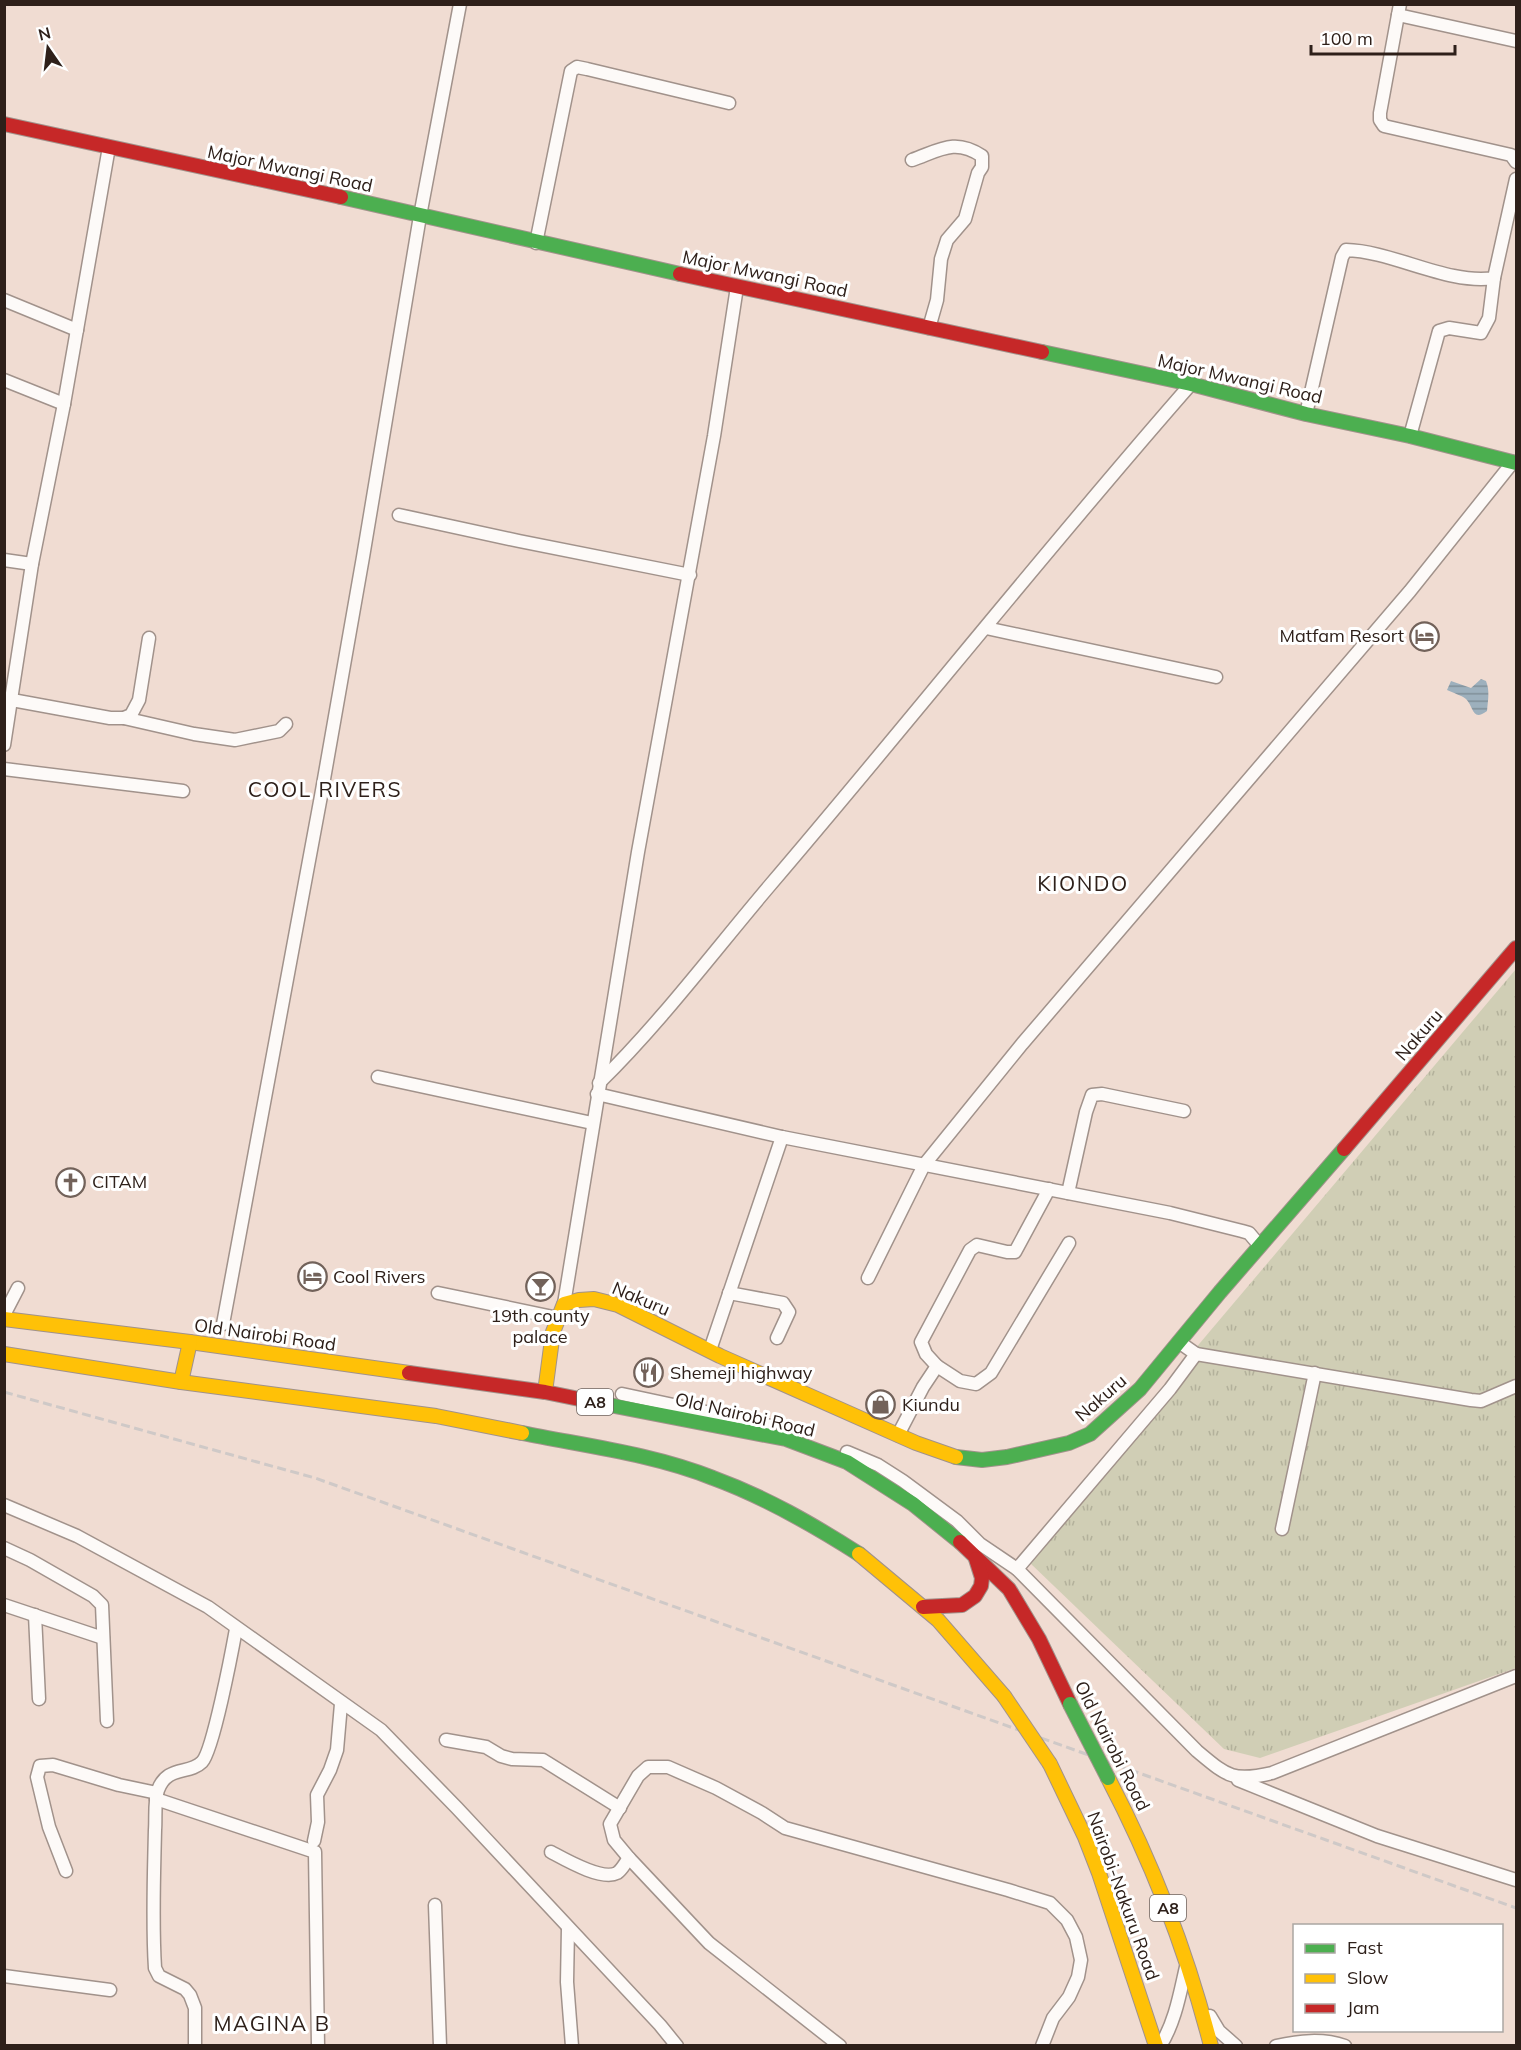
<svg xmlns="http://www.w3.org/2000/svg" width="1521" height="2050" viewBox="0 0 1521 2050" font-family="Mulish,sans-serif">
<defs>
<pattern id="grass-tufts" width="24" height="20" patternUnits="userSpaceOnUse" patternTransform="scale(1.5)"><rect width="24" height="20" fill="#d0ceb5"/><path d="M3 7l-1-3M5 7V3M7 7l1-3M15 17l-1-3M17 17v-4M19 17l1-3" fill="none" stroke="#b3b19b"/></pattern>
<pattern id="water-rules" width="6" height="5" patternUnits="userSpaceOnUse" patternTransform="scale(1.5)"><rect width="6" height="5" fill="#9db0bd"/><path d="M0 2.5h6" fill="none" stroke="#808f99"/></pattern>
</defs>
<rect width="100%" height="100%" fill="#f0dcd2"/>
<path fill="url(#grass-tufts)" d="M1516 969V1668L1260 1758 1224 1749 1030 1563 1189 1356Z"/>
<path fill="url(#water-rules)" d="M1481 679 1486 681C1490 691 1488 700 1487 711 1472 722 1474 707 1466 699 1461 695 1453 693 1447 690L1451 681 1471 688Z"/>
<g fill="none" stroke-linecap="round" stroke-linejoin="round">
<defs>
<g id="street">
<path d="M1400 4 1380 113V120L1384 126 1511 155 1516 162"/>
<path d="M1398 15 1516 41"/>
<path d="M912 160C940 150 955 138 982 156V167L978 173 965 219 947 240 941 259 937 300 929 328"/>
<path d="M536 243 571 71 577 67 587 69 729 103"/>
<path d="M4 300 77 330"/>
<path d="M4 380 64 404"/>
<path d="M1306 414 1342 257 1346 250C1393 251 1447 285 1494 278L1516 179"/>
<path d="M1410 436 1439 331 1449 328 1481 333 1489 318 1494 278"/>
<path d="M399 515 519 541 690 575"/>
<path d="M4 560 32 564"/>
<path d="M986 628 1216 677"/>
<path d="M12 700 110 718H124L131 715 139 700 149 638"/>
<path d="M124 718 194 734 235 740 279 731 286 724"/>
<path d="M4 745 32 564 64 404 109 147"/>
<path d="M4 769 183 791"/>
<path d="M378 1077 592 1123"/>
<path d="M599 1083C662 1021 714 951 771 884 912 719 1047 548 1191 384"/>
<path d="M597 1094 782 1137 1170 1213 1242 1231 1249 1233 1260 1246"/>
<path d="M1068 1193 1086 1112 1092 1095 1102 1094 1184 1111"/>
<path d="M868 1278 924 1165 1022 1044 1410 591 1513 462"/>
<path d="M438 1293 558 1318"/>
<path d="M729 1293 783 1303 789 1312 777 1338"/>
<path d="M564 1304 638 852 714 436 737 287"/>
<path d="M4 1315 18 1288"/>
<path d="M223 1324 321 796 363 557 420 216 460 4"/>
<path d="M1179 1342 1196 1354 1170 1389 1017 1569 1197 1751C1227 1776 1232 1782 1272 1773L1516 1676"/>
<path d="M710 1350 782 1137"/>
<path d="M1196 1354 1471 1400 1481 1401 1516 1386"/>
<path d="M937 1366 960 1381 976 1384 991 1373 1069 1243"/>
<path d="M622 1394 771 1426"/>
<path d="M898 1435 923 1387 937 1366 926 1354 921 1342 970 1250 977 1245 1007 1252H1015L1049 1189"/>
<path d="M847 1452 878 1465 903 1481 957 1521 980 1544 1017 1569"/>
<path d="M4 1505 77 1536 208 1607 381 1730 457 1808 660 2025 677 2046"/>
<path d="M1282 1529 1315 1373"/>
<path d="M4 1548 30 1560 93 1596 102 1605 107 1721"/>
<path d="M4 1605 103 1638"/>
<path d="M35 1615 39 1699"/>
<path d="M446 1740 486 1747 501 1756 512 1759 543 1760 620 1808"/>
<path d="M1238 1780 1377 1836 1516 1880"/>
<path d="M156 1799 315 1852 318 2046"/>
<path d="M314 1841 318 1822 317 1795 330 1770 337 1750 341 1704"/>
<path d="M551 1852C566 1860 602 1881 617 1873 622 1870 625 1863 629 1858"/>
<path d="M66 1871 49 1827 37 1777 40 1766 53 1765 119 1785 157 1793"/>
<path d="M435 1905 440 2046"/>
<path d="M568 1928 567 1982 572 2046"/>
<path d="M4 1976 110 1990"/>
<path d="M1210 2016 1219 2031 1236 2046"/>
<path d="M195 2046V2008L190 1995 185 1989 159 1976 155 1968C152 1922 154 1876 155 1830 156 1818 154 1801 158 1790 167 1765 189 1775 202 1762 213 1751 232 1651 236 1629"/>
<path d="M840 2046 709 1943 629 1858 614 1840 610 1824 638 1776 648 1767H668L716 1788 762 1813 785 1828 1008 1890 1050 1903 1067 1920 1076 1937 1081 1960 1078 1977 1069 1997 1053 2018 1042 2046"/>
<path d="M1160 2046C1175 2023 1180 1993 1186 1967"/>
<path d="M1276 2046C1299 2041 1322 2038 1345 2046"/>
</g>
<g id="fast">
<path d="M341 197 680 274"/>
<path d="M1042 352 1191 384 1306 414 1410 436 1516 463"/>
<path d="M594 1402 786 1439 847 1462 913 1504 960 1542"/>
<path d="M522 1433C586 1446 653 1454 713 1478 765 1497 812 1524 859 1554"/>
<path d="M956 1457 982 1460 1007 1457 1069 1443 1090 1434 1140 1389 1220 1292 1344 1149"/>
</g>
<g id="slow">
<path d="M4 1319 190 1342 409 1373"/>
<path d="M4 1354 181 1382 436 1416 522 1433"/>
<path d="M181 1382 190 1342"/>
<path d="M545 1392 553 1332 564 1304 579 1300 594 1299 618 1305 720 1356 916 1443 956 1457"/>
<path d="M859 1554 938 1620 1004 1696"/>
<path d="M1050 1764 1085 1837 1099 1873 1156 2046"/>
<path d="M1108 1778C1153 1864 1187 1952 1211 2046"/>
</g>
<g id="jam">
<path d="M4 124 341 197"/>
<path d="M680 274 1042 352"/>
<path d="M1344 1149 1516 948"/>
<path d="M409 1373 545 1392 594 1402"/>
<path d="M960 1542 1009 1589 1039 1639 1070 1704"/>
<path d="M923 1607 962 1605 975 1596 981 1586 982 1578 976 1559"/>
</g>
</defs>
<use href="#street" stroke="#a1928b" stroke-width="15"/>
<use href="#fast" stroke="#a1928b" stroke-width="16"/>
<use href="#slow" stroke="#a1928b" stroke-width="16"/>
<use href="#jam" stroke="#a1928b" stroke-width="16"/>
<use href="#street" stroke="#fdfaf8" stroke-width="12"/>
<use href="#fast" stroke="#4caf50" stroke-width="14"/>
<use href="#slow" stroke="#ffc107" stroke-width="14"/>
<use href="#jam" stroke="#c62828" stroke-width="14"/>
<path stroke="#cfc9c7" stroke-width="3" stroke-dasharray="9 4.5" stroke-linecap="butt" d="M4 1392 315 1478 1516 1908"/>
<defs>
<path id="fast-bridge" d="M1070 1704 1108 1778"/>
<path id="slow-bridge" d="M1004 1696 1050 1764"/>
</defs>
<use href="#fast-bridge" stroke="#a1928b" stroke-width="16" stroke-linecap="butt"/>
<use href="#slow-bridge" stroke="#a1928b" stroke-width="16" stroke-linecap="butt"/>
<use href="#fast-bridge" stroke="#4caf50" stroke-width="14"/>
<use href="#slow-bridge" stroke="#ffc107" stroke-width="14"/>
</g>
<defs>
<symbol id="hotel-ring" viewBox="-11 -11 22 22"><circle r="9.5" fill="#fff" stroke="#72625a" stroke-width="1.5"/><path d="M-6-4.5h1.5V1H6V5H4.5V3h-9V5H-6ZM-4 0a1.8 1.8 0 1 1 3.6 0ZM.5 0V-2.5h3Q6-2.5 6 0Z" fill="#72625a"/></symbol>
<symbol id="church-ring" viewBox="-11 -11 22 22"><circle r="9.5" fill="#fff" stroke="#72625a" stroke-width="1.5"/><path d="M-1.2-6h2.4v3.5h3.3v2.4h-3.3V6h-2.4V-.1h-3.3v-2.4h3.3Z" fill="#72625a"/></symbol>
<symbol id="bar-ring" viewBox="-11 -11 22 22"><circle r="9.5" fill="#fff" stroke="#72625a" stroke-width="1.5"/><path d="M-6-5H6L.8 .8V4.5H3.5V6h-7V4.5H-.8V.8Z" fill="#72625a"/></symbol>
<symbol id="restaurant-ring" viewBox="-11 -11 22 22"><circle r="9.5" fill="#fff" stroke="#72625a" stroke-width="1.5"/><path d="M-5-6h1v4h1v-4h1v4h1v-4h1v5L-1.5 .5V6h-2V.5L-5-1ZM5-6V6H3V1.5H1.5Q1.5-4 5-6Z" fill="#72625a"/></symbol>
<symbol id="shop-ring" viewBox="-11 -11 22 22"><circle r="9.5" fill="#fff" stroke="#72625a" stroke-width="1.5"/><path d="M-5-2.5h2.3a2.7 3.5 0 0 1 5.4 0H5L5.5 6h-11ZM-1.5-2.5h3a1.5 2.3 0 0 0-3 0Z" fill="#72625a"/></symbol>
</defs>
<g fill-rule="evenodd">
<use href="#hotel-ring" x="1408" y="620" width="33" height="33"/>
<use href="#church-ring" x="54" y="1166" width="33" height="33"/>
<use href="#hotel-ring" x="296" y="1260" width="33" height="33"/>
<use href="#bar-ring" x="524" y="1270" width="33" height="33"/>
<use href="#restaurant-ring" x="632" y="1356" width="33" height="33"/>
<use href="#shop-ring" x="864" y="1388" width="33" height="33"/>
</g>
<g text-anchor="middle" stroke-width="6" stroke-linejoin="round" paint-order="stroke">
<g fill="#fff" stroke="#6d635f" stroke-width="1.5">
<rect x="577" y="1389" width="36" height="26" rx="4.5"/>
<rect x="1150" y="1895" width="36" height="26" rx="4.5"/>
</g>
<g font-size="16" font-weight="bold" fill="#2e201a">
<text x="595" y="1408">A8</text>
<text x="1168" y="1914">A8</text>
</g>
<g font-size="18" fill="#2e201a" stroke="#fff">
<text transform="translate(290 169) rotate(12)" y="6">Major Mwangi Road</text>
<text transform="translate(765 274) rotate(12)" y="6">Major Mwangi Road</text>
<text transform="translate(1240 379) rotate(13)" y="6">Major Mwangi Road</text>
<text transform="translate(1419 1035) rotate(-49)" y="6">Nakuru</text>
<text transform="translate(641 1299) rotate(23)" y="6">Nakuru</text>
<text transform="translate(265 1335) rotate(8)" y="6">Old Nairobi Road</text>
<text transform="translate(1101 1398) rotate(-41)" y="6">Nakuru</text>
<text transform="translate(745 1415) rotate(13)" y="6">Old Nairobi Road</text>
<text transform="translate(1112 1746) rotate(63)" y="6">Old Nairobi Road</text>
<text transform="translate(1123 1896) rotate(70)" y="6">Nairobi-Nakuru Road</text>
</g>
<g font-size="18" fill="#2e201a" stroke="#fff" text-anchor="start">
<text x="1404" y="642" text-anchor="end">Matfam Resort</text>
<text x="92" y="1188">CITAM</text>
<text x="333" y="1283">Cool Rivers</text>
<text x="540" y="1322" text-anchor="middle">19th county<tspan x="540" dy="21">palace</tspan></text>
<text x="670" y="1379">Shemeji highway</text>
<text x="902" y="1411">Kiundu</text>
</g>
<g font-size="21" letter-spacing="1.5" fill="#2e201a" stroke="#fff">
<text x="325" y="797">COOL RIVERS</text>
<text x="1083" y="891">KIONDO</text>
<text x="272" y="2031">MAGINA B</text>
</g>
</g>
<rect width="1521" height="2050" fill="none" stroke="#2e201a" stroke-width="12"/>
<rect x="1293" y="1924" width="210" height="108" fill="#ffffff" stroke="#aba6a3" stroke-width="1.5"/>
<rect x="1305" y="1944" width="30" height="9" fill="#4caf50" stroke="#aba6a3" stroke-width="1.5"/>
<text x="1347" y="1954" font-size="18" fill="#2e201a">Fast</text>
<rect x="1305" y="1974" width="30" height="9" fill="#ffc107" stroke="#aba6a3" stroke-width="1.5"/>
<text x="1347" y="1984" font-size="18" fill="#2e201a">Slow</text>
<rect x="1305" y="2004" width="30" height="9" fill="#c62828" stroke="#aba6a3" stroke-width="1.5"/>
<text x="1347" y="2014" font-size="18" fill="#2e201a">Jam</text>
<g transform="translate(48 48) rotate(346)" stroke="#ffffff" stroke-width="4.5" paint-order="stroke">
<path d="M0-4.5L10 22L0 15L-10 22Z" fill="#2e201a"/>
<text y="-9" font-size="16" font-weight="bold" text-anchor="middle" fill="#2e201a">N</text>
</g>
<path d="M1311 45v9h144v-9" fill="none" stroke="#2e201a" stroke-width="3"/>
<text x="1320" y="45" font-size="18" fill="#2e201a" stroke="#ffffff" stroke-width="4.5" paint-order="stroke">100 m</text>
</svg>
